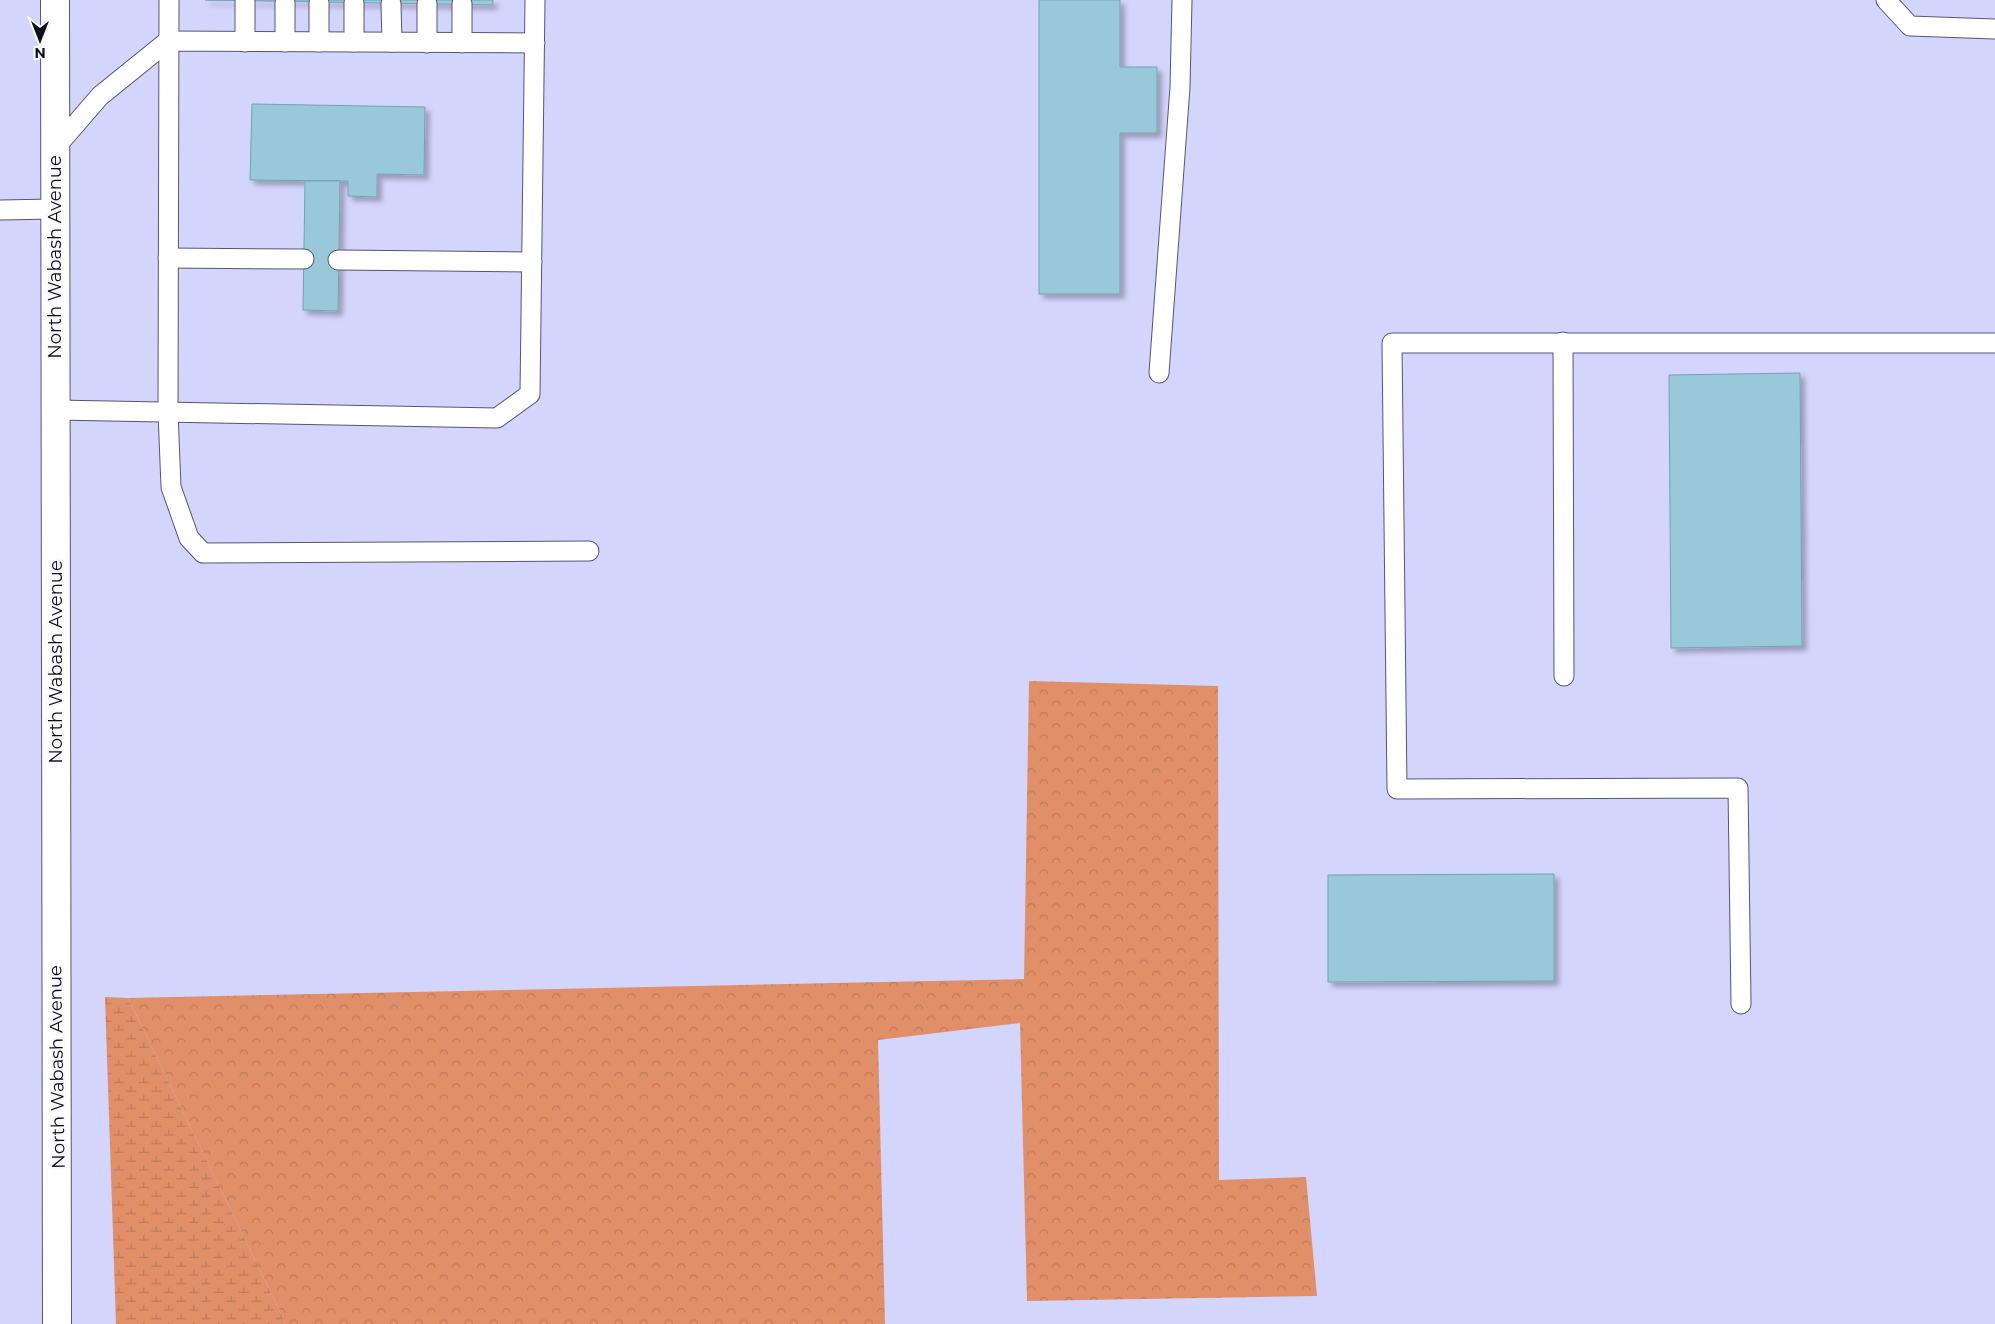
<svg xmlns="http://www.w3.org/2000/svg" width="1995" height="1324" viewBox="0 0 1995 1324" font-family="Montserrat,sans-serif">
<defs>
<pattern id="forest-crowns" width="20" height="18" patternUnits="userSpaceOnUse" patternTransform="scale(1.25)"><rect width="20" height="18" fill="#e18f69"/><path d="M2 6a3 3 0 1 1 6 0M12 15a3 3 0 1 1 6 0" fill="none" stroke="#c07a5a"/></pattern>
<pattern id="wetland-marsh" width="20" height="14" patternUnits="userSpaceOnUse" patternTransform="scale(1.25)"><rect width="20" height="14" fill="#e18f69"/><path d="M1 5h8M5 5V1M11 12h8M15 12V8" fill="none" stroke="#c07a5a"/></pattern>
<filter id="shadow"><feDropShadow dx="4.5" dy="4.5" stdDeviation="2.5" flood-color="#0004"/></filter>
</defs>
<rect width="100%" height="100%" fill="#d4d5fd"/>
<path fill="url(#forest-crowns)" d="M1029 681 1218 686 1219 1180 1306 1177 1317 1296 1027 1301 1020 1023 878 1040 885 1324H286L128 998 1024 979Z"/>
<path fill="url(#wetland-marsh)" d="M105 997 128 998 286 1324H116Z"/>
<g fill="#9ac8db" stroke="#74a1b3" filter="url(#shadow)">
<path d="M205 0H493V5Z"/>
<path d="M1039 0H1120V67H1157V133H1120V294H1039Z"/>
<path d="M252 104 425 107 424 175 377 174V197L348 196V181L250 180Z"/>
<path d="M305 181H340L338 311 303 310Z"/>
<path d="M1800 373 1802 646 1671 648 1669 375Z"/>
<path d="M1554 874V981L1328 982V875Z"/>
</g>
<g fill="none" stroke-linecap="round" stroke-linejoin="round">
<defs>
<g id="lane">
<path d="M169 0 168 412 171 487 189 538 203 553 589 551"/>
<path d="M1886 0 1910 26 1995 29"/>
<path d="M245 2V42"/>
<path d="M285 3V42"/>
<path d="M319 3V42"/>
<path d="M354 3V42"/>
<path d="M391 4 392 42"/>
<path d="M427 4V43"/>
<path d="M462 4V43"/>
<path d="M55 148 100 96 168 41 535 43"/>
<path d="M0 210 55 209"/>
<path d="M168 258 304 259"/>
<path d="M338 260 532 262"/>
<path d="M1563 342 1564 676"/>
<path d="M1159 373 1180 87 1182 0"/>
<path d="M55 410 497 418 530 394 535 0"/>
<path d="M1741 1004 1738 788 1397 789 1392 343H1995"/>
</g>
<path id="secondary" d="M55 0 57 1324"/>
</defs>
<use href="#lane" stroke="#565577" stroke-width="21"/>
<use href="#secondary" stroke="#565577" stroke-width="30"/>
<use href="#lane" stroke="#fff" stroke-width="19"/>
<use href="#secondary" stroke="#fff" stroke-width="28"/>
</g>
<g text-anchor="middle" stroke-width="5" stroke-linejoin="round" paint-order="stroke">
<g font-size="18" fill="#0e0d1a" stroke="#f9f9fe">
<text transform="translate(55 257) rotate(-90)" y="6">North Wabash Avenue</text>
<text transform="translate(56 662) rotate(-90)" y="6">North Wabash Avenue</text>
<text transform="translate(57 1067) rotate(-91)" y="6">North Wabash Avenue</text>
</g>
</g>
<g transform="translate(40 40) rotate(180)" stroke="#f9f9fe" stroke-width="4" paint-order="stroke">
<path d="M0-4L9 19L0 12L-9 19Z" fill="#0e0d1a"/>
<text y="-8" font-size="14" font-weight="bold" text-anchor="middle" fill="#0e0d1a">N</text>
</g>
</svg>
